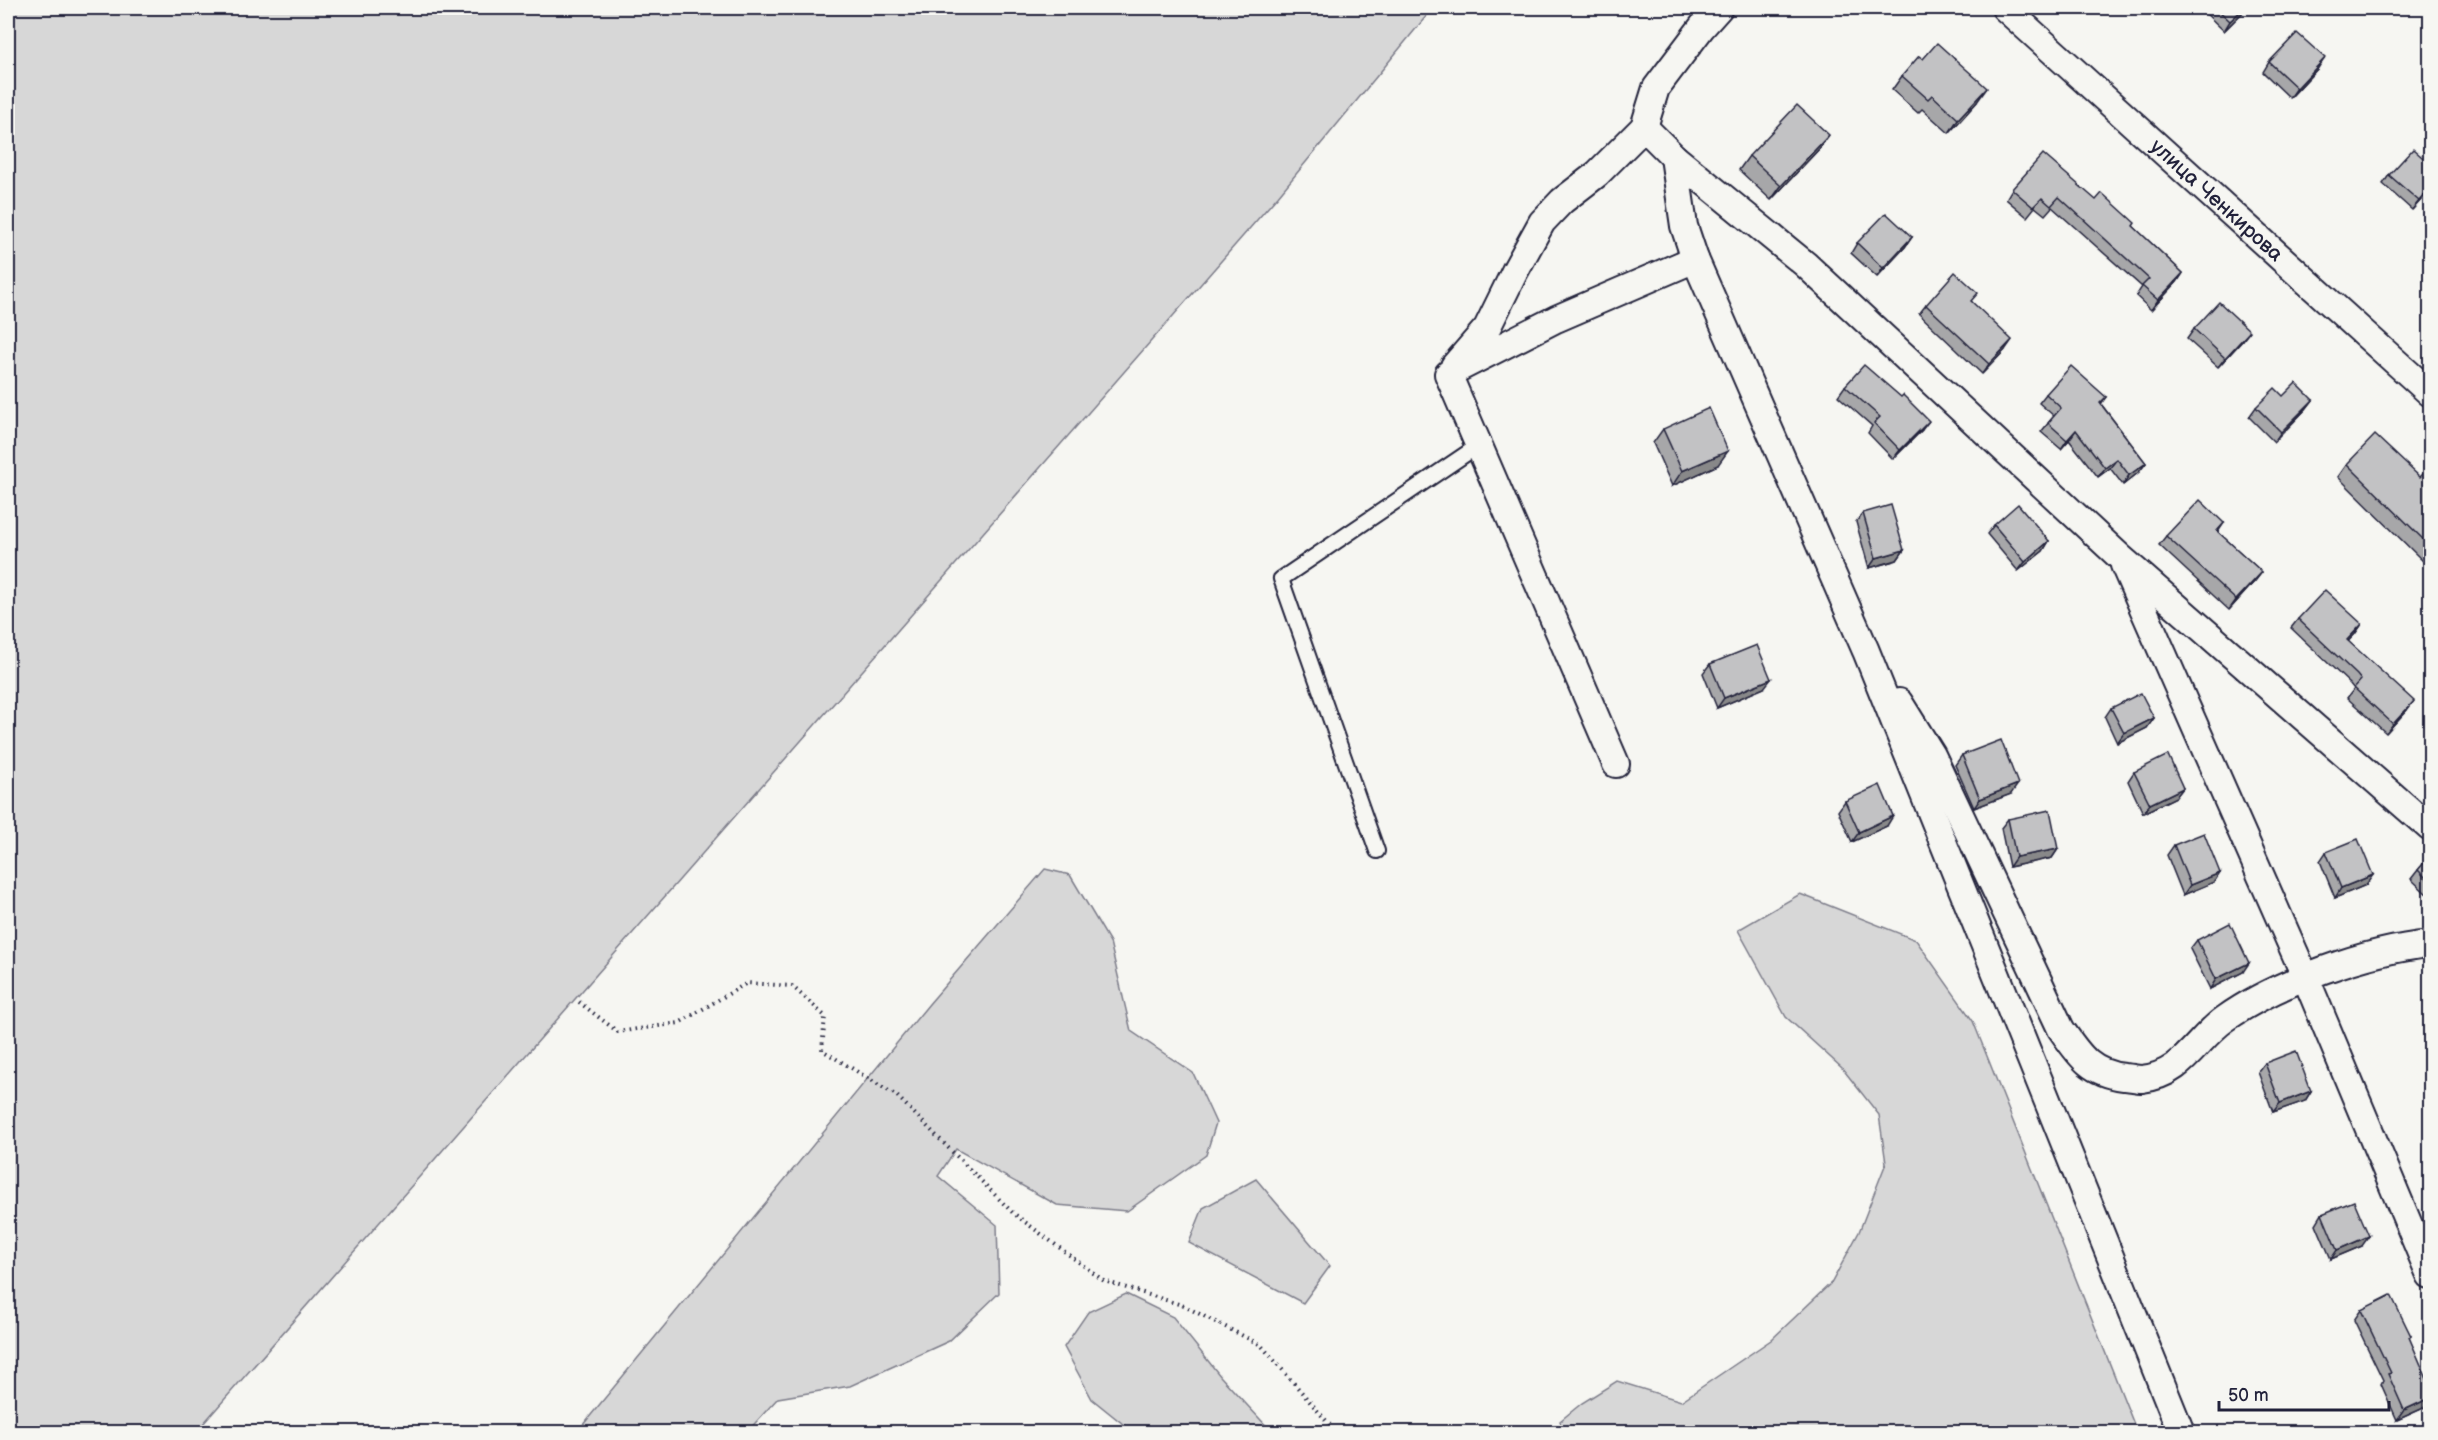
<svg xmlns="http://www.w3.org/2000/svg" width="2438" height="1440" viewBox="0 0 2438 1440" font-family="'Balsamiq Sans',sans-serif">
<rect width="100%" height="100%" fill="#f6f6f2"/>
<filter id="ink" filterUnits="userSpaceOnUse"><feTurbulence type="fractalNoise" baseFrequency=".0167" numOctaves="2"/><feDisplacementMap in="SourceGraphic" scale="12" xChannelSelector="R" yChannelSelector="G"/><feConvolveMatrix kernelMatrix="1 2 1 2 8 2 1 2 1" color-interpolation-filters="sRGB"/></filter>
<g filter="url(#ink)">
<g fill="#d7d7d7" stroke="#7c7c89" stroke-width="1.5">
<path d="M8 8H1433L1278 196 196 1432H8Z"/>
<path d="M1045 869 1070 875 1110 942 1131 1031 1193 1073 1216 1123 1206 1155 1127 1211 1057 1205 956 1149 938 1176 997 1225 999 1293 949 1341 850 1386 778 1398 747 1432H577L929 1004Z"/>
<path d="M1800 894 1916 940 1973 1021 2137 1432H1562L1560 1421 1582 1403 1617 1381 1681 1401 1771 1340 1832 1282 1859 1232 1886 1163 1879 1115 1842 1068 1786 1017 1738 930Z"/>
<path d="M1256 1179 1330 1266 1303 1303 1189 1243 1203 1208Z"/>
<path d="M1126 1294 1173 1317 1221 1377 1272 1432H1133L1092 1399 1064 1347 1088 1312Z"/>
</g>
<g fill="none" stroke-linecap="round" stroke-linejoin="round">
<defs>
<path id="service" d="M1377 851 1281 579 1479 445"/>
<g id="minor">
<path id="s1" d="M2005 8 2430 393"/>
<path d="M1644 127 1674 157 1805 264 2120 557 2430 828"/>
<path d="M1674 157 1684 226 1695 259 1866 651 2181 1432"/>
<path d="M1454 366 1487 328 1515 271 1542 222 1562 201 1597 174 1644 127 1656 88 1702 27 1719 8"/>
<path d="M2124 565 2305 976 2430 1275"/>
<path d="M1899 702 1932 755 2061 1029C2079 1055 2090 1073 2124 1077 2129 1077 2136 1079 2142 1079 2183 1075 2196 1039 2225 1019 2277 982 2368 950 2430 944"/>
<path d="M1616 764 1448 374 1556 319 1695 259"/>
</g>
</defs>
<use href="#service" stroke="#22223b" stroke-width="18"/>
<use href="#minor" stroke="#22223b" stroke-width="30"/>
<path stroke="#22223b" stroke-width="4" stroke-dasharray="1.5 4.5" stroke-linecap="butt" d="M579 1002 618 1032 679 1023 747 983 792 986 825 1016 822 1050 897 1096 1013 1213 1104 1281 1182 1305 1261 1345 1336 1432"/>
<use href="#service" stroke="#f6f6f2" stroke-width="14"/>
<use href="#minor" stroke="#f6f6f2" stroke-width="26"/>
</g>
<g fill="#a7a7a9" stroke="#22223b" stroke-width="1.5">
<path d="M2200 8H2247L2224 31Z"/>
<path d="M2269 62 2318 68 2290 98 2263 72Z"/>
<path d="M1902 76 1977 102 1949 133 1922 109 1918 113 1892 90Z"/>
<path d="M1819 149 1771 200 1739 170 1749 156Z"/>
<path d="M2389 175 2430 190 2412 210 2383 184Z"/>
<path d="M2012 189 2096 200 2133 226 2183 273 2177 282 2151 310 2136 296 2142 287 2052 207 2045 215 2035 207 2027 217 2006 199Z"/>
<path d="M1912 237 1905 247 1877 277 1851 253 1857 243Z"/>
<path d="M1972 302 2005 350 1982 374 1919 314 1926 305Z"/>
<path d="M2194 329 2243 340 2218 367 2187 339Z"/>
<path d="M1845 386 1901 397 1922 430 1893 459 1868 433 1872 426 1838 396Z"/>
<path d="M2046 394 2106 397 2101 404 2146 463 2139 472 2123 485 2110 468 2098 477 2069 440 2061 449 2041 432 2054 416 2039 403Z"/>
<path d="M2283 396 2313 400 2306 409 2274 442 2249 417 2256 407Z"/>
<path d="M1663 429 1718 465 1672 486 1653 443Z"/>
<path d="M2347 464 2420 477H2430V568L2338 477Z"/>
<path d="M1863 513 1904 550 1897 560 1869 568 1856 522Z"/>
<path d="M2224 523 2218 532 2262 572 2255 581 2229 610 2159 545 2166 536Z"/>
<path d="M1994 525 2049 541 2043 551 2018 571 1987 534Z"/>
<path d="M2298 619 2362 624 2355 634 2348 641 2407 710 2386 733 2347 698 2354 689 2350 684 2291 628Z"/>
<path d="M1710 664 1764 688 1717 708 1703 673Z"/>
<path d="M2111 708 2154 718 2147 728 2117 743 2105 717Z"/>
<path d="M1962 755 2011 794 1974 808 1955 765Z"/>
<path d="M2134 772 2183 788 2176 797 2143 813 2128 781Z"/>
<path d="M1845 801 1887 826 1852 842 1838 811Z"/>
<path d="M2008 819 2058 849 2052 858 2009 867 2001 828Z"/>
<path d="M2174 845 2220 873 2214 882 2183 895 2167 855Z"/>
<path d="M2326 852 2366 885 2335 898 2320 861Z"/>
<path d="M2430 856V897L2411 879 2418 870Z"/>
<path d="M2197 940 2243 972 2210 989 2190 949Z"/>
<path d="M2265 1063 2311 1091 2305 1101 2273 1112 2258 1072Z"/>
<path d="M2322 1214 2362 1246 2331 1259 2316 1224Z"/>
<path d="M2361 1310 2411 1336 2409 1338 2428 1406 2397 1420 2381 1384 2383 1380 2354 1320Z"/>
</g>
<g fill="#888889" stroke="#22223b" stroke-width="1.5">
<path d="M2244 8H2247L2224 31 2230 21Z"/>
<path d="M2325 58 2318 68 2290 98 2297 88Z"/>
<path d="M1987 88 1977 102 1949 133 1958 119Z"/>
<path d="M1829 135 1819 149 1771 200 1781 186Z"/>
<path d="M2430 188V190L2412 210 2419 201Z"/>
<path d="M1912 237 1905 247 1877 277 1883 268Z"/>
<path d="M2183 273 2177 282 2151 310 2158 300Z"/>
<path d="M2250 331 2243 340 2218 367 2225 358Z"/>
<path d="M2012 340 2005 350 1982 374 1989 364Z"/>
<path d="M2313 400 2306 409 2274 442 2281 432Z"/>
<path d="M1929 421 1922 430 1893 459 1900 450Z"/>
<path d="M2076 430 2069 440 2061 449 2067 440Z"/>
<path d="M1728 451 1718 465 1672 486 1682 471Z"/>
<path d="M2117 459 2110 468 2098 477 2105 468Z"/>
<path d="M2146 463 2139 472 2123 485 2129 475Z"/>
<path d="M2049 541 2043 551 2018 571 2025 562Z"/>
<path d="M1904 550 1897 560 1869 568 1876 558Z"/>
<path d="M2262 572 2255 581 2229 610 2236 600Z"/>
<path d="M2362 624 2355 634 2340 650 2347 640Z"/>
<path d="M1771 679 1764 688 1717 708 1724 698Z"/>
<path d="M2414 701 2407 710 2386 733 2393 724Z"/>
<path d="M2154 718 2147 728 2117 743 2124 733Z"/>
<path d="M2018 784 2011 794 1974 808 1980 799Z"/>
<path d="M2183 788 2176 797 2143 813 2150 804Z"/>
<path d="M1893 816 1887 826 1852 842 1859 832Z"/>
<path d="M2058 849 2052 858 2009 867 2016 857Z"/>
<path d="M2220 873 2214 882 2183 895 2190 885Z"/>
<path d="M2373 875 2366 885 2335 898 2341 888Z"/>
<path d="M2249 963 2243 972 2210 989 2216 979Z"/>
<path d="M2311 1091 2305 1101 2273 1112 2280 1103Z"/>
<path d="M2369 1236 2362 1246 2331 1259 2337 1250Z"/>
<path d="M2430 1398V1403L2428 1406 2397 1420 2404 1410Z"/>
</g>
<g fill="#c2c2c4" stroke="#22223b" stroke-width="1.5">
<path d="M2216 8H2244L2230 21Z"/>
<path d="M2297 33 2325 58 2297 88 2269 62Z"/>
<path d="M1937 43 1987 88 1958 119 1932 95 1928 99 1902 76 1919 56 1923 59Z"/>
<path d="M1797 105 1829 135 1781 186 1749 156Z"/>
<path d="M2413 149 2430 164V188L2419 201 2389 175Z"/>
<path d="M2043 154 2096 200 2102 193 2135 223 2133 226 2183 273 2158 300 2142 286 2149 279 2059 197 2051 206 2042 198 2033 207 2012 189Z"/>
<path d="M1886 213 1912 237 1883 268 1857 243Z"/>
<path d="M1955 272 1978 293 1971 301 2012 340 1989 364 1926 305Z"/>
<path d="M2219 302 2250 331 2225 358 2194 329Z"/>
<path d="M1864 365 1901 397 1903 395 1929 421 1900 450 1874 423 1880 417 1845 386Z"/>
<path d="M2071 366 2106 397 2100 403 2146 463 2129 475 2117 459 2105 468 2076 430 2067 440 2048 423 2061 408 2046 394Z"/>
<path d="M2296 383 2313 400 2281 432 2256 407 2275 388 2283 396Z"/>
<path d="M1709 408 1728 451 1682 471 1663 429Z"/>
<path d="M2375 435 2420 477 2425 472 2430 477V546L2347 464Z"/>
<path d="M2200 500 2224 523 2217 531 2262 572 2236 600 2166 536Z"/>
<path d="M2018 504 2049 541 2025 562 1994 525Z"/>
<path d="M1891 505 1904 550 1876 558 1863 513Z"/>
<path d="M2325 590 2362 624 2347 640 2414 701 2393 724 2354 688 2361 680 2357 675 2298 619Z"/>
<path d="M1757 645 1771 679 1724 698 1710 664Z"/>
<path d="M2141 693 2154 718 2124 733 2111 708Z"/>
<path d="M2001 740 2018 784 1980 799 1962 755Z"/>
<path d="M2168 755 2183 788 2150 804 2134 772Z"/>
<path d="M1880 785 1893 816 1859 832 1845 801Z"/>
<path d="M2050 810 2058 849 2016 857 2008 819Z"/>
<path d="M2204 833 2220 873 2190 885 2174 845Z"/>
<path d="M2358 839 2373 875 2341 888 2326 852Z"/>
<path d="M2430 856V882L2418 870Z"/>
<path d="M2230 923 2249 963 2216 979 2197 940Z"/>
<path d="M2296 1051 2311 1091 2280 1103 2265 1063Z"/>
<path d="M2354 1201 2369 1236 2337 1250 2322 1214Z"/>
<path d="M2391 1295 2411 1336 2409 1337 2430 1386V1398L2404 1410 2388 1374 2391 1373 2361 1310Z"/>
</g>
</g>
<g text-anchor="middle" stroke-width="6" stroke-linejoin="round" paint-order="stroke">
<g font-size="21" fill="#22223b" stroke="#f6f6f2">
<text dy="7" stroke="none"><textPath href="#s1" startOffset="286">улица Ченкирова</textPath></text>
</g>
</g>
<rect width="2438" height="1440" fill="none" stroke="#f6f6f2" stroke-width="30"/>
<rect x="15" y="15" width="2408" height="1410" fill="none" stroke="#22223b" stroke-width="2" filter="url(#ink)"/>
<path d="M2219 1401v9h170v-9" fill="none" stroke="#22223b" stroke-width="3"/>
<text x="2228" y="1401" font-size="18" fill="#22223b" stroke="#f6f6f2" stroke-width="4.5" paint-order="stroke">50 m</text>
</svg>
